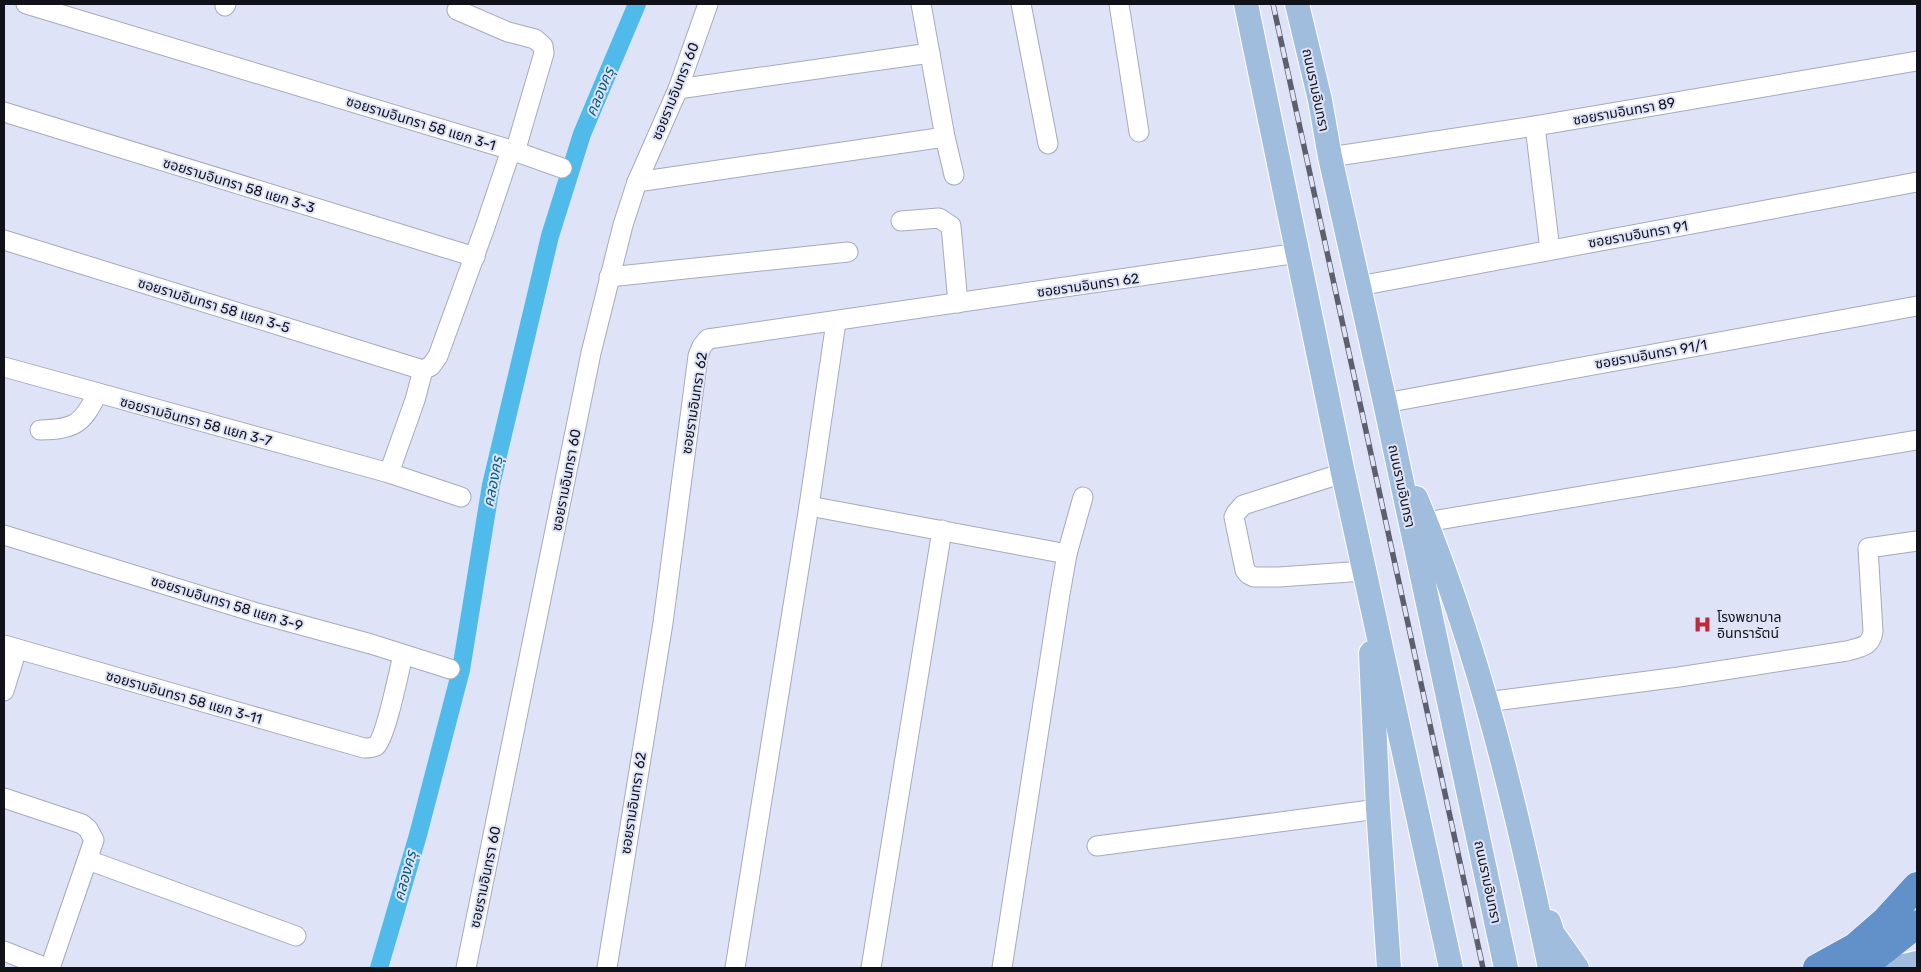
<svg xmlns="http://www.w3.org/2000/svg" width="1921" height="972" viewBox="0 0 1921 972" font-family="Rubik,'Noto Sans Thai',sans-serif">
<rect width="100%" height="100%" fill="#dee3f7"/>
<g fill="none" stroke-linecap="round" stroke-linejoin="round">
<path stroke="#50bbeb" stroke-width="18" d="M379 968 418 835 461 670 491 485 550 236 582 134 637 4"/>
<defs>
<g id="minor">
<path d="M26 4 511 150 562 168"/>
<path d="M921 4 945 137 954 175"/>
<path d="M1021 4 1048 144"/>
<path d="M1119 4 1139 132"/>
<path d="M225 6 226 4"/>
<path d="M457 10 508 32 535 39 543 46 544 53 515 152"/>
<path d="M678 89 930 53"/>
<path d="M4 112 475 257"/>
<path d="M1535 126 1550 250"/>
<path d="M1330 157 1535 126 1917 61"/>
<path d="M637 182 945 137"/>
<path d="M901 221 939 218 951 226 958 303"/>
<path d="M4 240 423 370"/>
<path d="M609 277 848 252"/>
<path d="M1359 286 1917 182"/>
<path d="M4 367 389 473 461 497"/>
<path d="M1385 403 1917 306"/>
<path d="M40 430C74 429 82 425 97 394"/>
<path d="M389 473 415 400 423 370 431 366 438 356 485 227 511 150"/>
<path d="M1343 473 1243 505 1236 513 1234 517 1245 570 1248 574 1254 577H1279L1364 571"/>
<path d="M809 506 1067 554"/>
<path d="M1426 522 1917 440"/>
<path d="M4 535 257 613 371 644 450 669"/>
<path d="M4 645 364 748C368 748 372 748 376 746 386 737 399 671 403 655"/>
<path d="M4 691 17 649"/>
<path d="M1486 702 1679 677 1847 651C1861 647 1871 647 1873 631L1868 548 1917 541"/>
<path d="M4 798 82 824 88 829 94 840 50 968"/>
<path d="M1097 846 1378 809"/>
<path d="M88 860 296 936"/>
<path d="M4 951 47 968"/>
<path d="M466 968 591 353 623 225 637 182 678 89 708 4"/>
<path d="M607 968 663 623 698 356 702 346 708 339 1298 253"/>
<path d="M735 968 809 506 836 322"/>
<path d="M871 968 942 530"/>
<path d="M1002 968 1060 594 1067 554 1083 497"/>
</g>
<g id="major">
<path d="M1246 4 1343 473 1451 968"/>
<path d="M1297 4 1320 100 1330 157 1385 403 1506 968"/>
<path d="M1416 498C1479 649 1517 809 1550 968"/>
<path d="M1371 653 1378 809 1389 968"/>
<path d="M1549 922 1553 934 1577 968"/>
<path d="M1895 968 1917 963"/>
</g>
<g id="highway">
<path d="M1817 968 1855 947 1886 920 1917 886"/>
<path d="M1861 968 1917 924"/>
</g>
</defs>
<use href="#minor" stroke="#a5aabc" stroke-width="21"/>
<use href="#major" stroke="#fff" stroke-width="26"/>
<use href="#highway" stroke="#fff" stroke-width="29"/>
<use href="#minor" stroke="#fff" stroke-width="19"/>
<use href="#major" stroke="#a0bdde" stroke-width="24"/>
<use href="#highway" stroke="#6191c8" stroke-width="28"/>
<defs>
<path id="rail" d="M1273 4 1483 968"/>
</defs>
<use href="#rail" stroke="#5d606c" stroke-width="5.5"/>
<use href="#rail" stroke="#dee3f7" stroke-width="4" stroke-dasharray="11" stroke-linecap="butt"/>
</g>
<defs>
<symbol id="hospital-bare" viewBox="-9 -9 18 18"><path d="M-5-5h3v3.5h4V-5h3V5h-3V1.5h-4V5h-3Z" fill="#bc2b38" stroke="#dee3f7" stroke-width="2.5" paint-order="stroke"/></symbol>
</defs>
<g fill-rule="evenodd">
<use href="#hospital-bare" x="1690" y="612" width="25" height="25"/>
</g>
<g text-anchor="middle" stroke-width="4" stroke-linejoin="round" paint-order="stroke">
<g font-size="14" fill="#111219" stroke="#dee3f7">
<text transform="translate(1316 90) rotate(78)" y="5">ถนนรามอินทรา</text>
<text transform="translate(675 91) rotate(-68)" y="5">ซอยรามอินทรา 60</text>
<text transform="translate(1624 111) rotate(-10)" y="5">ซอยรามอินทรา 89</text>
<text transform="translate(421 123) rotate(17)" y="5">ซอยรามอินทรา 58 แยก 3-1</text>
<text transform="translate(239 185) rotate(17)" y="5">ซอยรามอินทรา 58 แยก 3-3</text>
<text transform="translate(1638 234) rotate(-10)" y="5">ซอยรามอินทรา 91</text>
<text transform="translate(1088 285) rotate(-8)" y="5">ซอยรามอินทรา 62</text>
<text transform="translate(214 305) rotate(17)" y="5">ซอยรามอินทรา 58 แยก 3-5</text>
<text transform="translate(1651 354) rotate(-10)" y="5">ซอยรามอินทรา 91/1</text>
<text transform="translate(694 403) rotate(-81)" y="5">ซอยรามอินทรา 62</text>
<text transform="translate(196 421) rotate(15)" y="5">ซอยรามอินทรา 58 แยก 3-7</text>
<text transform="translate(566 480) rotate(-79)" y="5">ซอยรามอินทรา 60</text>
<text transform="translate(1402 486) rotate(78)" y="5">ถนนรามอินทรา</text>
<text transform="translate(227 603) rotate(17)" y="5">ซอยรามอินทรา 58 แยก 3-9</text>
<text transform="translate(184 697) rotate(16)" y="5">ซอยรามอินทรา 58 แยก 3-11</text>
<text transform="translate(633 803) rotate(-81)" y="5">ซอยรามอินทรา 62</text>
<text transform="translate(485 877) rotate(-78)" y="5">ซอยรามอินทรา 60</text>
<text transform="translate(1488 882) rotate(78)" y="5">ถนนรามอินทรา</text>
</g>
<g font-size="14" fill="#111219" stroke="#dee3f7" text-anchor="start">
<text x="1717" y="622">โรงพยาบาล<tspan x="1717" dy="16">อินทรารัตน์</tspan></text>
</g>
<g font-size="15" font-style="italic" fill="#025c7d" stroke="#dee3f7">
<text transform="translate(600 92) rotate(-67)" y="5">คลองครุ</text>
<text transform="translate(493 482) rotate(-79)" y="5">คลองครุ</text>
<text transform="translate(405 876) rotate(-75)" y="5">คลองครุ</text>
</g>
</g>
<rect width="1921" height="972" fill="none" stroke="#111219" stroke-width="10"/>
</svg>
